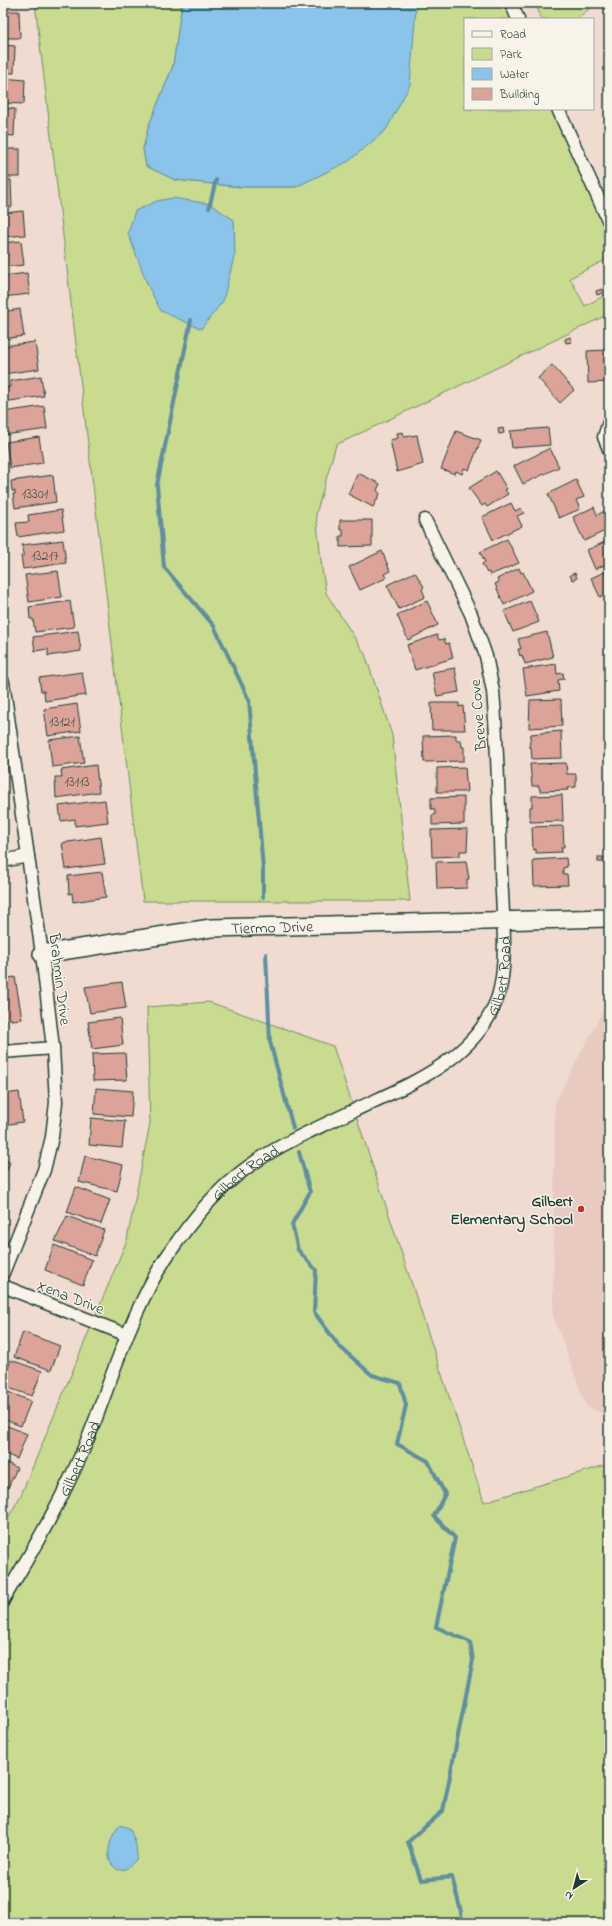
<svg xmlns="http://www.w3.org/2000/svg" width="612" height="1926" viewBox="0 0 612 1926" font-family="'Indie Flower',sans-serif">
<rect width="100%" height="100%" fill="#efdbd0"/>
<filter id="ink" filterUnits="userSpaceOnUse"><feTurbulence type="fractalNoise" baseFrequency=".025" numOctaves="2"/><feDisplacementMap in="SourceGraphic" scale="8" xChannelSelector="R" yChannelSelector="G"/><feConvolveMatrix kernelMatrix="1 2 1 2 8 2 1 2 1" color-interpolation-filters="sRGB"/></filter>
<g filter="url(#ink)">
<path fill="#e9cac0" d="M609 999V1416L586 1406 553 1315 555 1102Z"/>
<g fill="#c8db8f" stroke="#748c62">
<path d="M35 3H182L173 66 149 125 143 149 146 166 175 180 241 187H296L416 7 414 3H504L512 19H465V109H552L609 233V258L570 278 585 306 609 293V314L336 445 316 514 322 569 326 593 365 654 392 735 410 901H143Z"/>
<path d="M535 3H596L577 19H542Z"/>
<path d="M209 1002 333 1046 484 1502 609 1464V1923H3V1527L21 1495 127 1240 150 1123 147 1007Z"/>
</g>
<g fill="#8bc4ea" stroke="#608ea1">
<path d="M182 3H414L416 7 410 85 386 130 349 161 296 187H241L175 180 146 166 143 149 149 125 173 66Z"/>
<path d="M173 198 210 204 234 220 235 253 223 301 201 329 161 311 148 286 128 233 135 211 157 201Z"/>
<path d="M120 1825 129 1828C135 1839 137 1846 137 1859L126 1869 118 1870C116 1868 112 1866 111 1863 105 1852 112 1833 120 1825Z"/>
</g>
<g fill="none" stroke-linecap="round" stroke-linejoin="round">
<g stroke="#608ea1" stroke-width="4">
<path d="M209 208 216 180"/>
<path d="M191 320 157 485 164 567 214 626 249 700 263 869V897"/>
<path d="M266 954 270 1042 293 1128"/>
<path d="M299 1152 310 1192 292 1224 298 1250 316 1270 314 1312 339 1346 372 1375 400 1383 406 1405 397 1444 428 1461 445 1494 434 1516 455 1538 436 1627 470 1642 473 1660 443 1811 408 1842 421 1880 452 1877 461 1912 462 1923"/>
</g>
</g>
<g fill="#dca399" stroke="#1f3d34">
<path d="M3 11H19L20 38H3Z"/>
<path d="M3 45 15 46 14 73H3Z"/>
<path d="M3 78 25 80 24 104 3 103Z"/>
<path d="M3 108 15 109 14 136 3 135Z"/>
<rect x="3" y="149" width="17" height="28"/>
<path d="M3 180H11L12 207H3Z"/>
<path d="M23 211 25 235 3 237V213Z"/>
<path d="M21 241 24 265 3 267V243Z"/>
<path d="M27 273 30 294 3 297V276Z"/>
<path d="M602 289 603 293 597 295 596 291Z"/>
<path d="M20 309 24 336 3 339V312Z"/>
<path d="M570 337 572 342 566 343 565 339Z"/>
<path d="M35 342 39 369 3 374V346Z"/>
<path d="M606 350 607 382 588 383 587 351Z"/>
<path d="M552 365 574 390 560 403 538 378Z"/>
<path d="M41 376 44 396 3 402V388L10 387V381Z"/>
<path d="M44 406 47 429 4 435 3 422H6L3 412Z"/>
<path d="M503 428 504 433 499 434 498 429Z"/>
<path d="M548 428 550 445 512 448 510 431Z"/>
<path d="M456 431 481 440 469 470 464 468 462 474 456 471 455 474 441 469Z"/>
<path d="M403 432 404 437 417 435 423 464 397 472 390 440 398 438 397 433Z"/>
<path d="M39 437 43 463 10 468 6 442Z"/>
<path d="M550 448 559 467 523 484 514 466Z"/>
<path d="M496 471 507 489 505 490 508 494 487 507 485 504 482 506 469 488Z"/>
<path d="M358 473 380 484 377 490 380 494 373 507 348 494Z"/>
<path d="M53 475 56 502 15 508 13 494H15V491H12L11 481Z"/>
<path d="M576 480 584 497 576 500 580 509 559 518 548 494Z"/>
<path d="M511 503 515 511 521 508 524 513 517 516 522 526 493 540 482 517Z"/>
<path d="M594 507 597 515 605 511 609 519V529L584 541 573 517Z"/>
<path d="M61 510 64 530 18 537 16 523 29 522 28 515Z"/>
<path d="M340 520H372V546L340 547V536H343V530H340Z"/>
<path d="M507 539 519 563 490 575 489 572 487 573 482 564 485 562 480 552Z"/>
<path d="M63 540 66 563 23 569 21 556 25 555 23 554 22 545Z"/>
<path d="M609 540V563L595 569 587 550Z"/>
<path d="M382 551 390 571 384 574 386 578 360 590 349 567Z"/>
<path d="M519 568 521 573 523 572 532 591 504 605 495 584 499 582 497 579Z"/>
<path d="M609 570V592L600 597 591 578Z"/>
<path d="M58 571 62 597 29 602 25 575Z"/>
<path d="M415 572 424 587 422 589 425 597 399 609 387 585Z"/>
<path d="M575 573 577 578 572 580 570 575Z"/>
<path d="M70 601 74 627 35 632 33 619H30L29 607Z"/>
<path d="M427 601 438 625 408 640 397 615Z"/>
<path d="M530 601 539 622 513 632 504 611Z"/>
<path d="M78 631 81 651 48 656V649L35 651 33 637Z"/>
<path d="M547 632 553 657 525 664 522 655 520 656 518 649H521L518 639Z"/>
<path d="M437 635 439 640 444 639 446 644 449 643 453 658 415 670 407 645Z"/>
<path d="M556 664 557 674 563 673 564 679 558 680 559 691 527 696 523 669Z"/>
<path d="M455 668 459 692 437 696 432 672Z"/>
<path d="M82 672 86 695 45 701 44 691H41L39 678Z"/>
<path d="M561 699 562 726 529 728 530 700Z"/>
<path d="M431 703H459V707L463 706 465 730H432Z"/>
<path d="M77 704 81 731 48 736 44 709Z"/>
<path d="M561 731 562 758 532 759 531 747H529L531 734Z"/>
<path d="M456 735V740H461L462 747H464V761L424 762 423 736Z"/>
<path d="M80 736 84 763 52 767 49 740Z"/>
<path d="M566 763 567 774H576V787L567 788 568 790 540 791 539 786H532L530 764Z"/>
<path d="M96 765 99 792 56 798 55 777H62L61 770Z"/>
<path d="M465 767 467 792H437V768Z"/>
<path d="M562 795 563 821 530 822V807H532V796Z"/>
<path d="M464 797V824L432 825V815H435V809H431V798Z"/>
<path d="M105 800 108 822 75 826V819L61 821 59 806Z"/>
<path d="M563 826 564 847H561L562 852 536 853V849L533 850 532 827Z"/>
<path d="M468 829 467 851H460V856L432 857 431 830Z"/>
<path d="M101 837 105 864 66 869 62 843Z"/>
<rect x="598" y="857" width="5" height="5"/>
<path d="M566 858 567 867 563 868V874H567L568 885 534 886 533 860Z"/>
<path d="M466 861 469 879H467V888L437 889 436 862Z"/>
<path d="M102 872 106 897 73 902 72 893 69 894 68 876Z"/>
<path d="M15 977 22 1019 11 1020V1018L3 1021V979Z"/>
<path d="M122 982 126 1008 90 1013 85 987Z"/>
<path d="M120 1018 123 1045 92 1049 88 1022Z"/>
<path d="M125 1053 127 1080 93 1081 92 1054Z"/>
<path d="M3 1085 5 1094 19 1092 23 1122 3 1125Z"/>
<path d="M96 1088 133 1091 131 1117 94 1114Z"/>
<path d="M91 1118 125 1121 122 1148 89 1145Z"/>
<path d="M85 1156 123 1165 117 1191 79 1182Z"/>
<path d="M3 1159 10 1162 6 1172 3 1171Z"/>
<path d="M76 1187 110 1200 101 1224 67 1212Z"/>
<path d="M67 1216 104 1230 95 1256 55 1241Z"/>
<path d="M54 1245 92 1260 83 1285 45 1270Z"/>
<path d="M23 1332 60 1346 51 1370 14 1357Z"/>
<path d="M11 1360 42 1371 32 1396 3 1386V1380Z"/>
<path d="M3 1390 31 1401 21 1426 3 1419Z"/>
<path d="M3 1424 27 1434 17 1459 3 1453Z"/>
<path d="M3 1461 17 1468 6 1492 3 1490Z"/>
</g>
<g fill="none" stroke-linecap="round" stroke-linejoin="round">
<defs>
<g id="street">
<path d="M511 3 518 19"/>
<path d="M558 109 609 222"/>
<path d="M609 422 604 437 609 449"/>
<path d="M3 682 42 954 53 1048 56 1102 52 1137 44 1170 3 1273"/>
<path d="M3 861 28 856"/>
<path d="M3 1052 53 1048"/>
<path d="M3 1286 127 1335"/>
<path id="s1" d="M3 1600C35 1547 66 1493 89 1436 115 1371 135 1298 177 1242 198 1212 225 1182 255 1162 286 1141 322 1126 355 1110 408 1085 475 1060 497 999 509 966 502 907 501 871 499 811 498 751 493 691L486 656 471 614 425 520"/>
</g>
<g id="secondary">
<path id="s2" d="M42 954 211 928 609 918"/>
</g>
</defs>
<use href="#street" stroke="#1f3d34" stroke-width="15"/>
<use href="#secondary" stroke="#1f3d34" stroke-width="20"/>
<use href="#street" stroke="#f7f3e8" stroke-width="12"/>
<use href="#secondary" stroke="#f7f3e8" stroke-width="17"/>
</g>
</g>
<circle fill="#c8321e" stroke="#f7f3e8" stroke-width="1.5" cx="581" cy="1209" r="4"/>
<g text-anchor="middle" stroke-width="3" stroke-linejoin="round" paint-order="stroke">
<g font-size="14" fill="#4e564d">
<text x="35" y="498">13301</text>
<text x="45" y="560">13217</text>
<text x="62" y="726">13121</text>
<text x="77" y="786">13113</text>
</g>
<g font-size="16" fill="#1f3d34" stroke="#f7f3e8">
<text transform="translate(477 715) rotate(-95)" y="6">Breve Cove</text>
<text dy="6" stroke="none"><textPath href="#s2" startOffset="232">Tiermo Drive</textPath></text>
<text dy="6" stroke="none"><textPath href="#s1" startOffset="833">Gilbert Road</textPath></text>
<text transform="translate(61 979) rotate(83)" y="6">Brahmin Drive</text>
<text dy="6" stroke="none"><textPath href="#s1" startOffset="497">Gilbert Road</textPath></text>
<text transform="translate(71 1296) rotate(21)" y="6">Xena Drive</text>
<text dy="6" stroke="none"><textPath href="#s1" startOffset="161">Gilbert Road</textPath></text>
</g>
<g font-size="16" font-weight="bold" fill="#1f3d34" stroke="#f7f3e8" text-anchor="end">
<text x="573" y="1206">Gilbert<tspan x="573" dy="18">Elementary School</tspan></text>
</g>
</g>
<rect width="612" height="1926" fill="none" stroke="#f7f3e8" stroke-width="16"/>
<rect x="8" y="8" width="596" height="1910" fill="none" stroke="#1f3d34" stroke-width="1.5" filter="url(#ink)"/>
<rect x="464" y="18" width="130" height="92" fill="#f7f3e8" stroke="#a1aaa0"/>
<rect x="472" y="31" width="20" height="6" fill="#f7f3e8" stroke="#a1aaa0"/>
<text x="500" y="38" font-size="12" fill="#1f3d34">Road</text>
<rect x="472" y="48" width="20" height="12" fill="#c8db8f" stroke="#a1aaa0"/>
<text x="500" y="58" font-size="12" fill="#1f3d34">Park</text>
<rect x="472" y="68" width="20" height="12" fill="#8bc4ea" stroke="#a1aaa0"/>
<text x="500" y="78" font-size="12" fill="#1f3d34">Water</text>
<rect x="472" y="88" width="20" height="12" fill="#dca399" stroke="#a1aaa0"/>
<text x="500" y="98" font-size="12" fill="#1f3d34">Building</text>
<g transform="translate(574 1888) rotate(216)" stroke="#f7f3e8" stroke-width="3" paint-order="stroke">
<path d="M0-3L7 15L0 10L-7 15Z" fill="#1f3d34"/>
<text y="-6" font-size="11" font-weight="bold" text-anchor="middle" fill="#1f3d34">N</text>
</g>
</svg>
